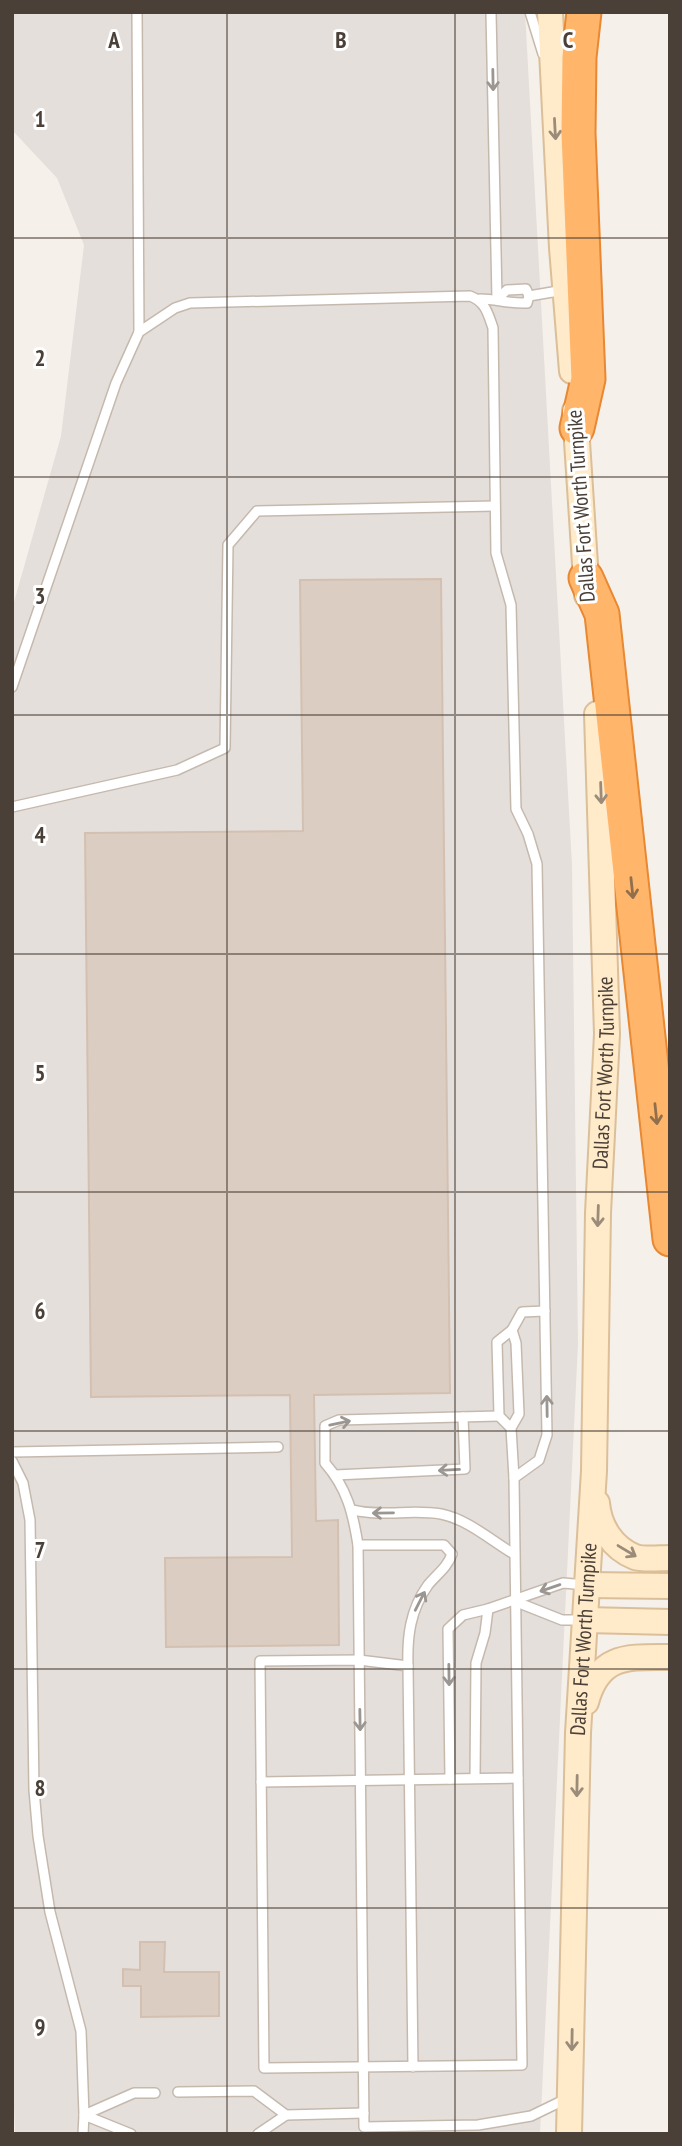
<svg xmlns="http://www.w3.org/2000/svg" width="682" height="2146" viewBox="0 0 682 2146" font-family="'PT Sans Narrow',sans-serif">
<rect width="100%" height="100%" fill="#f6f0ea"/>
<path fill="#e5dfdb" d="M12 12H525L572 865 578 1344 540 2134H15L12 2053V609L61 436 84 245 57 178 12 130Z"/>
<g fill="#dbcdc1" stroke="#d4c0b1" stroke-width="2">
<path d="M441 579 450 1393 314 1395 316 1521 338 1520 339 1645 166 1647 165 1558 292 1557 290 1395 91 1397 85 833 303 831 300 580Z"/>
<path d="M140 1942H165L164 1972H219V2016L141 2017V1986H123V1969L140 1970Z"/>
</g>
<g fill="none" stroke-linecap="round" stroke-linejoin="round">
<defs>
<g id="lane">
<path d="M137 12 139 332"/>
<path d="M491 12 497 299"/>
<path d="M530 12 543 54"/>
<path d="M480 299C496 299 510 304 527 303L529 296 564 290"/>
<path d="M497 299 507 290 526 289 529 296"/>
<path d="M12 687 116 383 139 332 175 308 190 303 470 296C486 302 488 314 493 328L496 553 511 605 516 809 528 834 537 864 547 1435 539 1460 514 1478 522 2065 264 2068 260 1661 359 1660 408 1666 413 2067"/>
<path d="M12 807 177 770 225 748 228 545 257 511 495 506"/>
<path d="M512 1330 522 1312 545 1311"/>
<path d="M511 1428 499 1416 497 1342 512 1330 516 1343 519 1414 511 1428 514 1478"/>
<path d="M12 1452 278 1447"/>
<path d="M12 1461 23 1483 30 1520 34 1790 38 1836 50 1912 81 2031 84 2115 134 2093H155"/>
<path d="M335 1475 465 1469 463 1417"/>
<path d="M353 1510C382 1517 412 1509 441 1514 467 1519 492 1541 514 1554"/>
<path d="M358 1545C353 1513 347 1488 325 1463V1426L339 1420 499 1416"/>
<path d="M514 1601 562 1620H582"/>
<path d="M408 1666C407 1637 410 1610 428 1585 437 1574 447 1568 452 1554L444 1545H358L364 2127 478 2125 531 2116 566 2099"/>
<path d="M475 1778 476 1663 485 1633 488 1609"/>
<path d="M450 1779 448 1629 463 1615 488 1609 563 1583 586 1585"/>
<path d="M261 1782 518 1778"/>
<path d="M178 2092 254 2091 286 2115 364 2113"/>
<path d="M83 2134 84 2115 131 2134"/>
<path d="M258 2134 286 2115"/>
</g>
<g id="secondary">
<path d="M550 12 562 248 572 371"/>
<path d="M575 411 587 595"/>
<path d="M597 1503C599 1526 612 1548 635 1557 644 1560 660 1558 670 1558"/>
<path d="M588 1585 670 1586"/>
<path d="M586 1620 670 1622"/>
<path d="M586 1702C599 1654 627 1657 670 1657"/>
<path id="s1" d="M569 2134 578 1733 594 1471 598 1213 607 1034 597 714"/>
</g>
<g id="highway">
<path d="M577 428 588 379 578 133 579 57 584 12"/>
<path d="M586 578 602 614 670 1239"/>
</g>
</defs>
<use href="#lane" stroke="#c5b9ae" stroke-width="12"/>
<use href="#secondary" stroke="#dbbf99" stroke-width="28"/>
<use href="#highway" stroke="#e88832" stroke-width="37"/>
<use href="#lane" stroke="#fff" stroke-width="9"/>
<use href="#secondary" stroke="#ffeaca" stroke-width="24"/>
<use href="#highway" stroke="#ffb66b" stroke-width="33"/>
</g>
<defs><path id="oneway-shaft" d="M-6 0H5M1.5-3L5.5 0L1.5 3" fill="none" stroke-width="1.6" stroke-linecap="round" stroke-linejoin="round" transform="scale(1.75)"/></defs>
<g stroke="#9b9691">
<use href="#oneway-shaft" transform="translate(493 80) rotate(89)"/>
<use href="#oneway-shaft" transform="translate(547 1406) rotate(-91)"/>
<use href="#oneway-shaft" transform="translate(340 1423) rotate(-12)"/>
<use href="#oneway-shaft" transform="translate(449 1470) rotate(177)"/>
<use href="#oneway-shaft" transform="translate(383 1513) rotate(179)"/>
<use href="#oneway-shaft" transform="translate(550 1588) rotate(161)"/>
<use href="#oneway-shaft" transform="translate(420 1601) rotate(-63)"/>
<use href="#oneway-shaft" transform="translate(449 1675) rotate(89)"/>
<use href="#oneway-shaft" transform="translate(360 1720) rotate(89)"/>
</g>
<g stroke="#9b8c79">
<use href="#oneway-shaft" transform="translate(555 129) rotate(87)"/>
<use href="#oneway-shaft" transform="translate(601 793) rotate(88)"/>
<use href="#oneway-shaft" transform="translate(598 1216) rotate(92)"/>
<use href="#oneway-shaft" transform="translate(627 1551) rotate(31)"/>
<use href="#oneway-shaft" transform="translate(577 1786) rotate(91)"/>
<use href="#oneway-shaft" transform="translate(572 2040) rotate(91)"/>
</g>
<g stroke="#926f4c">
<use href="#oneway-shaft" transform="translate(632 888) rotate(84)"/>
<use href="#oneway-shaft" transform="translate(656 1114) rotate(84)"/>
</g>
<path fill="none" stroke="#4a4037" stroke-width="2" stroke-opacity="0.55" d="M227 12V2134M455 12V2134M12 238H670M12 477H670M12 715H670M12 954H670M12 1192H670M12 1431H670M12 1669H670M12 1908H670"/>
<g text-anchor="middle" stroke-width="6" stroke-linejoin="round" paint-order="stroke">
<g font-size="21" fill="#4a4037" stroke="#fff">
<text transform="translate(581 506) rotate(-94)" y="7">Dallas Fort Worth Turnpike</text>
<text dy="7" stroke="none"><textPath href="#s1" startOffset="1062">Dallas Fort Worth Turnpike</textPath></text>
<text dy="7" stroke="none"><textPath href="#s1" startOffset="495">Dallas Fort Worth Turnpike</textPath></text>
</g>
</g>
<g font-size="23" text-anchor="middle" font-weight="bold" fill="#4a4037" stroke="#fff" stroke-width="6" stroke-linejoin="round" paint-order="stroke">
<text x="114" y="48">A</text>
<text x="341" y="48">B</text>
<text x="568" y="48">C</text>
<text x="40" y="127">1</text>
<text x="40" y="366">2</text>
<text x="40" y="604">3</text>
<text x="40" y="843">4</text>
<text x="40" y="1081">5</text>
<text x="40" y="1319">6</text>
<text x="40" y="1558">7</text>
<text x="40" y="1796">8</text>
<text x="40" y="2035">9</text>
</g>
<rect width="682" height="2146" fill="none" stroke="#4a4037" stroke-width="28"/>
</svg>
